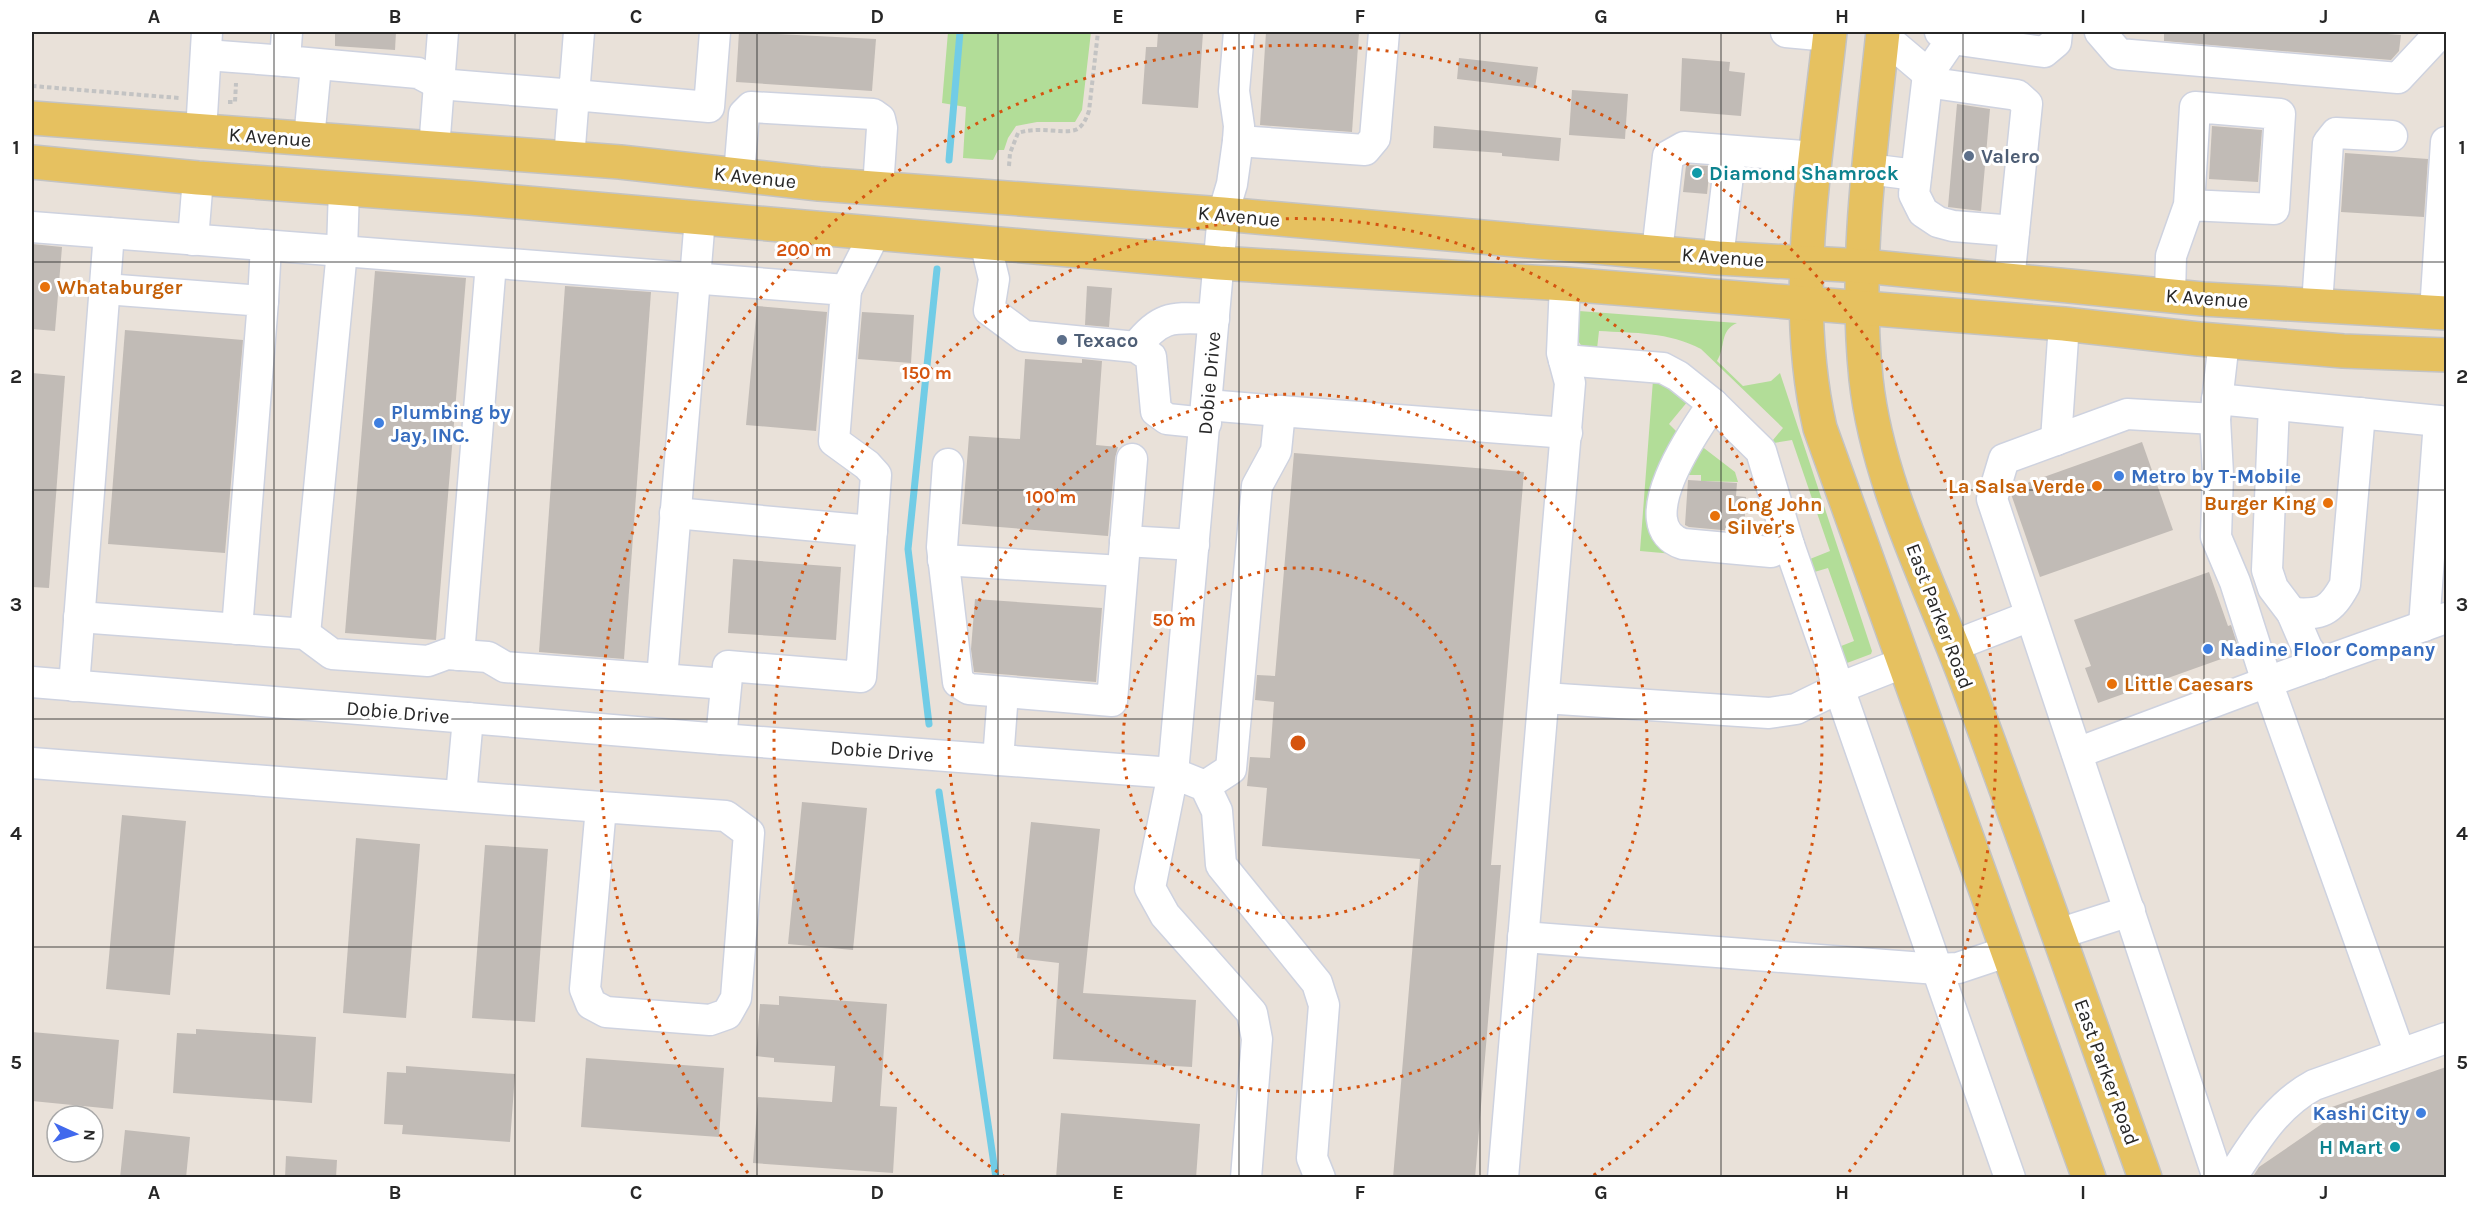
<svg xmlns="http://www.w3.org/2000/svg" width="2478" height="1209" viewBox="0 0 2478 1209" font-family="Karla,sans-serif">
<rect width="100%" height="100%" fill="#e9e1d9"/>
<g fill="#b2dd98">
<path d="M948 32H1091L1082 110 1075 122H1037L1016 126 1008 138 1004 150H998L993 160 963 158 966 107 942 103Z"/>
<path d="M1579 311 1737 323C1719 331 1726 347 1717 361L1743 386 1771 381 1780 373 1872 651 1871 654 1847 663 1836 652V648L1854 641 1828 568 1811 573 1808 562 1810 559 1830 551 1792 440 1774 443 1773 440 1783 428 1701 349C1669 332 1634 333 1599 331L1597 349 1583 348 1576 338Z"/>
<path d="M1653 380 1665 381 1688 401 1669 424 1677 432 1654 537 1656 545 1662 549 1756 557 1752 561 1640 551Z"/>
<path d="M1696 442 1735 472 1738 482 1701 481V475H1682Z"/>
</g>
<g fill="none" stroke-linecap="round" stroke-linejoin="round">
<g stroke="#71cce6" stroke-width="7">
<path d="M949 160 960 32"/>
<path d="M929 724 908 549 937 269"/>
<path d="M939 792 996 1178"/>
</g>
</g>
<g fill="#c1bbb6">
<path d="M335 32H396L395 50 335 46Z"/>
<path d="M739 32 876 39 872 91 736 82Z"/>
<path d="M1158 32H1203L1198 108 1142 104 1146 47H1157Z"/>
<path d="M1266 32H1359L1352 132 1260 125Z"/>
<path d="M2164 32H2361L2401 35 2399 51 2391 60 2164 41Z"/>
<path d="M1459 58 1538 67 1535 88 1457 79Z"/>
<path d="M1682 58 1730 62 1729 71 1745 73 1741 116 1680 111Z"/>
<path d="M1572 90 1628 94 1625 139 1569 135Z"/>
<path d="M1957 104 1990 109 1981 211 1948 207Z"/>
<path d="M1434 126 1561 138 1559 161 1502 156V153L1433 148Z"/>
<path d="M2212 126 2262 130 2258 182 2209 179Z"/>
<path d="M2345 153 2428 159 2424 217 2341 212Z"/>
<path d="M1688 165 1710 166 1707 194 1683 192 1686 166Z"/>
<path d="M32 244 62 247 55 331 32 329Z"/>
<path d="M375 271 466 278 436 640 345 633Z"/>
<path d="M565 286 651 292 624 659 539 652Z"/>
<path d="M1087 286 1112 288 1109 327 1085 325Z"/>
<path d="M757 306 827 312 816 431 746 425Z"/>
<path d="M862 312 914 315 911 363 858 359Z"/>
<path d="M125 330 243 340 225 553 108 544Z"/>
<path d="M1025 359 1082 363V359L1102 361 1096 445 1118 447 1115 458 1108 536 962 524 969 436 1020 439Z"/>
<path d="M32 373 65 376 49 588 32 587Z"/>
<path d="M2142 442 2173 530 2040 577 2011 494 2013 488Z"/>
<path d="M1294 453 1524 472 1491 865H1501L1475 1178H1393L1420 859 1262 846 1267 788 1247 786 1250 757 1270 758 1274 702 1255 700 1257 675 1275 676Z"/>
<path d="M1688 480 1737 483 1736 496 1746 497 1744 532 1689 527 1685 525Z"/>
<path d="M733 559 841 567 836 640 728 633Z"/>
<path d="M2209 572 2228 626 2231 625 2239 650 2238 653 2098 703 2085 668 2091 666 2074 620Z"/>
<path d="M975 599 1102 608 1096 682 974 672 971 649Z"/>
<path d="M802 802 867 808 853 950 788 944Z"/>
<path d="M122 815 186 821 170 995 106 989Z"/>
<path d="M1031 822 1100 829 1083 993 1196 1000 1192 1067 1053 1059 1059 963 1017 958Z"/>
<path d="M356 838 420 844 406 1018 343 1013Z"/>
<path d="M485 845 548 849 535 1022 472 1018Z"/>
<path d="M779 996 887 1004 880 1106 897 1107 893 1173 753 1163 758 1097 832 1102 835 1066 774 1062V1058L756 1056 760 1004 779 1005Z"/>
<path d="M196 1029 316 1037 312 1103 173 1093 177 1033 196 1034Z"/>
<path d="M32 1032 119 1040 113 1109 32 1101Z"/>
<path d="M586 1058 724 1068 719 1137 581 1127Z"/>
<path d="M406 1066 515 1074 510 1142 402 1134 403 1125 384 1124 387 1072 406 1073Z"/>
<path d="M2446 1067V1178H2252L2259 1167 2332 1117 2329 1108Z"/>
<path d="M1061 1113 1200 1124 1196 1178H1056Z"/>
<path d="M125 1130 190 1137 186 1178H120Z"/>
<path d="M286 1156 337 1160 336 1178H285Z"/>
</g>
<g fill="none" stroke-linecap="round" stroke-linejoin="round">
<defs>
<g id="minor">
<path d="M287 32 285 61 418 73 439 84 574 95 579 32"/>
<path d="M1786 32 1829 36"/>
<path d="M1940 32 1952 39 2044 52 2056 42 2057 32"/>
<path d="M2100 32 2119 54 2398 78 2441 32"/>
<path d="M1882 35 1940 84 2017 95 2027 104 2009 281"/>
<path d="M1952 39 1928 74 1914 194 1923 212 1938 222 1953 226 2014 231"/>
<path d="M206 55 285 61"/>
<path d="M201 132 207 32"/>
<path d="M309 139 316 66"/>
<path d="M1238 141 1365 150 1375 138 1384 32"/>
<path d="M434 149 443 32"/>
<path d="M569 159 574 95 709 107 715 32"/>
<path d="M1868 169 1916 175"/>
<path d="M739 175 744 114 751 107 873 114 880 119 882 128 878 188"/>
<path d="M32 227 846 290 834 441 867 465 876 475 861 677 728 666 721 739"/>
<path d="M193 240 198 178"/>
<path d="M985 242 994 279 989 310 1024 336 1136 347 1151 357 1156 411 1167 419 1206 423"/>
<path d="M1657 252 1668 156 1684 147 1816 157"/>
<path d="M1718 258 1731 151"/>
<path d="M105 289 263 301 237 629"/>
<path d="M846 290 875 233"/>
<path d="M2170 296 2171 256 2189 205 2195 107 2280 114 2274 209 2189 205"/>
<path d="M263 301 266 245"/>
<path d="M2317 305 2328 143 2336 133 2392 136"/>
<path d="M2435 312 2446 142"/>
<path d="M1136 347C1162 313 1175 318 1214 319"/>
<path d="M1564 360 1663 368 1678 376 1713 404 1761 451 1789 545 2010 1178"/>
<path d="M2217 399 2439 421"/>
<path d="M1713 404C1694 431 1628 526 1683 544L1771 552 1789 545"/>
<path d="M1207 405 1280 411"/>
<path d="M2274 405 2267 570 2273 588 2292 613 2307 648 2319 664"/>
<path d="M2215 419 2218 474 2216 537 2235 582 2267 682 2446 618"/>
<path d="M2056 440 2064 324"/>
<path d="M948 464 942 547 958 682 969 689 1112 701 1132 459"/>
<path d="M675 513 872 531"/>
<path d="M1125 541 1194 545"/>
<path d="M943 560 1122 571"/>
<path d="M2292 613C2322 615 2330 612 2345 585L2360 413"/>
<path d="M79 617 305 634 332 654 428 661 447 654 488 657 505 667 726 684"/>
<path d="M2424 626 2439 421 2446 422"/>
<path d="M305 634 342 251 344 188"/>
<path d="M1953 646 2030 616"/>
<path d="M459 655 491 263"/>
<path d="M662 679 700 218"/>
<path d="M32 682 721 739 1173 773 1223 214 1232 184 1238 141 1239 126 1234 91 1239 32"/>
<path d="M74 686 109 233"/>
<path d="M1544 698 1769 713 1796 709 1839 688 1905 662"/>
<path d="M2077 753 2267 682 2400 1054"/>
<path d="M998 760 1003 693"/>
<path d="M32 763 601 807"/>
<path d="M1205 786 1231 769 1257 486 1276 451 1280 411 1567 433"/>
<path d="M461 796 468 718"/>
<path d="M601 807 726 816 749 833 736 998 727 1014 710 1020 606 1012 591 1004 585 989Z"/>
<path d="M2058 934 2130 911"/>
<path d="M1523 937 1937 969 1958 968 2009 951"/>
<path d="M1246 1178 1257 1039 1252 1013 1165 915 1150 888 1173 773 1205 786 1217 811 1221 865 1317 983 1324 1005 1312 1158 1320 1178"/>
<path d="M1503 1178 1570 383 1562 353 1565 284"/>
<path d="M2218 1178 1992 499 2004 459 2127 414 2215 419 2224 341"/>
<path d="M2231 1178C2255 1142 2275 1106 2314 1085L2446 1038"/>
</g>
<g id="major">
<path d="M1830 32C1816 162 1790 298 1820 428L2089 1178"/>
<path d="M1883 32C1871 146 1854 263 1866 379 1877 482 1930 584 1966 680 2027 845 2086 1012 2145 1178"/>
<path d="M32 118 620 162 819 184 1223 214 1718 258 1863 266 2203 299 2446 313"/>
<path d="M32 162 198 178 470 198 1219 263 1565 284 2064 324 2199 339 2343 351 2446 355"/>
</g>
</defs>
<use href="#minor" stroke="#ced2df" stroke-width="33"/>
<use href="#major" stroke="#c3c3c3" stroke-width="36"/>
<g stroke="#c3c3c3" stroke-width="4" stroke-dasharray="4.5 3" stroke-linecap="butt">
<path d="M32 86 179 98"/>
<path d="M228 102H235L236 83"/>
<path d="M1009 166 1010 153 1018 133C1039 126 1061 134 1075 130 1083 127 1086 119 1089 111L1098 32"/>
</g>
<use href="#minor" stroke="#fff" stroke-width="30"/>
<use href="#major" stroke="#e6c160" stroke-width="33"/>
</g>
<path fill="none" stroke="#272727" stroke-width="1.5" stroke-opacity="0.55" d="M274 32V1178M515 32V1178M757 32V1178M998 32V1178M1239 32V1178M1480 32V1178M1721 32V1178M1963 32V1178M2204 32V1178M32 262H2446M32 490H2446M32 719H2446M32 947H2446"/>
<g fill="none" stroke="#d5540f" stroke-width="3" stroke-dasharray="3 6">
<circle cx="1298" cy="743" r="175"/>
<circle cx="1298" cy="743" r="349"/>
<path d="M1005 1177A524 524 0 1 1 1591 1177"/>
<path d="M748 1173A698 698 0 1 1 1848 1173"/>
</g>
<g fill="#5c6f8a" stroke="#fff" stroke-width="2">
<circle cx="1969" cy="156" r="6"/>
<circle cx="1062" cy="340" r="6"/>
</g>
<g fill="#0f9aa8" stroke="#fff" stroke-width="2">
<circle cx="1697" cy="173" r="6"/>
<circle cx="2395" cy="1147" r="6"/>
</g>
<g fill="#e8710a" stroke="#fff" stroke-width="2">
<circle cx="45" cy="287" r="6"/>
<circle cx="2097" cy="486" r="6"/>
<circle cx="2328" cy="503" r="6"/>
<circle cx="1715" cy="516" r="6"/>
<circle cx="2112" cy="684" r="6"/>
</g>
<g fill="#3f7fe0" stroke="#fff" stroke-width="2">
<circle cx="379" cy="423" r="6"/>
<circle cx="2119" cy="476" r="6"/>
<circle cx="2208" cy="649" r="6"/>
<circle cx="2421" cy="1113" r="6"/>
</g>
<g text-anchor="middle" stroke-width="6" stroke-linejoin="round" paint-order="stroke">
<g font-size="20" fill="#272727" stroke="#fff">
<text transform="translate(270 137) rotate(4)" y="7">K Avenue</text>
<text transform="translate(755 177) rotate(6)" y="7">K Avenue</text>
<text transform="translate(1239 216) rotate(5)" y="7">K Avenue</text>
<text transform="translate(1723 257) rotate(4)" y="7">K Avenue</text>
<text transform="translate(2207 298) rotate(4)" y="7">K Avenue</text>
<text transform="translate(1209 383) rotate(-85)" y="7">Dobie Drive</text>
<text transform="translate(1940 616) rotate(69)" y="7">East Parker Road</text>
<text transform="translate(398 712) rotate(5)" y="7">Dobie Drive</text>
<text transform="translate(882 751) rotate(4)" y="7">Dobie Drive</text>
<text transform="translate(2107 1072) rotate(70)" y="7">East Parker Road</text>
</g>
<g font-size="20" font-weight="bold" fill="#4e5e75" stroke="#fff" text-anchor="start">
<text x="1981" y="163">Valero</text>
<text x="1074" y="347">Texaco</text>
</g>
<g font-size="20" font-weight="bold" fill="#0d838f" stroke="#fff" text-anchor="start">
<text x="1709" y="180">Diamond Shamrock</text>
<text x="2383" y="1154" text-anchor="end">H Mart</text>
</g>
<g font-size="20" font-weight="bold" fill="#c56008" stroke="#fff" text-anchor="start">
<text x="57" y="294">Whataburger</text>
<text x="2085" y="493" text-anchor="end">La Salsa Verde</text>
<text x="2316" y="510" text-anchor="end">Burger King</text>
<text x="1727" y="511">Long John<tspan x="1727" dy="23">Silver's</tspan></text>
<text x="2124" y="691">Little Caesars</text>
</g>
<g font-size="20" font-weight="bold" fill="#366cbe" stroke="#fff" text-anchor="start">
<text x="391" y="419">Plumbing by<tspan x="391" dy="23">Jay, INC.</tspan></text>
<text x="2131" y="483">Metro by T-Mobile</text>
<text x="2220" y="656">Nadine Floor Company</text>
<text x="2409" y="1120" text-anchor="end">Kashi City</text>
</g>
</g>
<circle cx="1298" cy="743" r="9" fill="#d5540f" stroke="#fff" stroke-width="3"/>
<g font-size="18" text-anchor="middle" font-weight="bold" fill="#d5540f" stroke="#fff" stroke-width="6" stroke-linejoin="round" paint-order="stroke">
<text x="804" y="256">200 m</text>
<text x="927" y="379">150 m</text>
<text x="1051" y="503">100 m</text>
<text x="1174" y="626">50 m</text>
</g>
<rect width="2478" height="1209" fill="none" stroke="#ffffff" stroke-width="66"/>
<g transform="translate(75 1134) rotate(94)"><circle r="28" fill="#ffffff" stroke="#a9a9a9" stroke-width="1.5"/>
<path d="M0-4.5L10 22L0 15L-10 22Z" fill="#4169ed"/>
<text y="-9" font-size="16" font-weight="bold" text-anchor="middle" fill="#272727">N</text>
</g>
<rect x="33" y="33" width="2412" height="1143" fill="none" stroke="#272727" stroke-width="2"/>
<g font-size="20" text-anchor="middle" font-weight="bold" fill="#272727">
<text x="154" y="23">A</text>
<text x="395" y="23">B</text>
<text x="636" y="23">C</text>
<text x="877" y="23">D</text>
<text x="1118" y="23">E</text>
<text x="1360" y="23">F</text>
<text x="1601" y="23">G</text>
<text x="1842" y="23">H</text>
<text x="2083" y="23">I</text>
<text x="2324" y="23">J</text>
<text x="16" y="154">1</text>
<text x="2462" y="154">1</text>
<text x="16" y="383">2</text>
<text x="2462" y="383">2</text>
<text x="16" y="611">3</text>
<text x="2462" y="611">3</text>
<text x="16" y="840">4</text>
<text x="2462" y="840">4</text>
<text x="16" y="1069">5</text>
<text x="2462" y="1069">5</text>
<text x="154" y="1199">A</text>
<text x="395" y="1199">B</text>
<text x="636" y="1199">C</text>
<text x="877" y="1199">D</text>
<text x="1118" y="1199">E</text>
<text x="1360" y="1199">F</text>
<text x="1601" y="1199">G</text>
<text x="1842" y="1199">H</text>
<text x="2083" y="1199">I</text>
<text x="2324" y="1199">J</text>
</g>
</svg>
